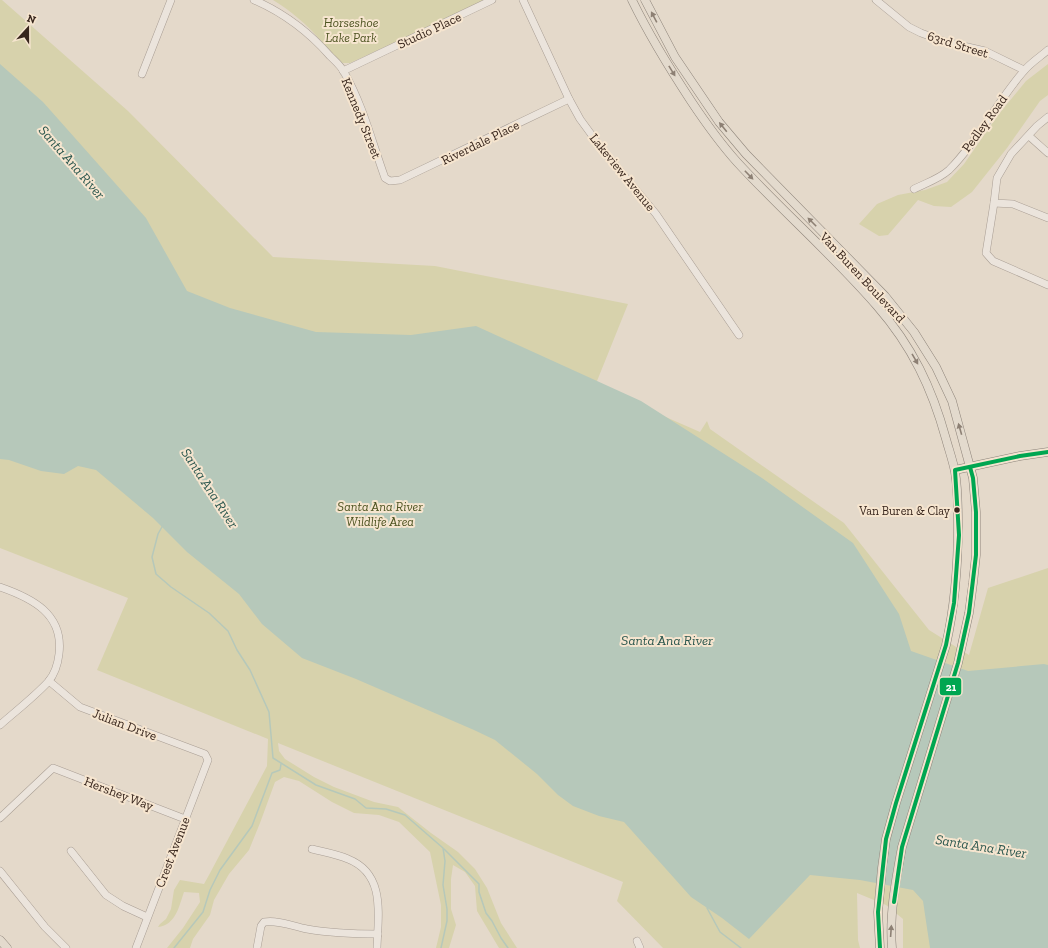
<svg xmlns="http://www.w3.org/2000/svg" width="1048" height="948" viewBox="0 0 1048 948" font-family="'Zilla Slab',serif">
<rect width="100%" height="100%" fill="#e4d9ca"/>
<g fill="#d7d2ac">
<path d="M0 0H2L128 111 273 257 435 266 628 304 595 386 700 432 707 421 710 429 844 523 929 630 969 655 988 588 1048 568V948H903V919L886 905 857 893 858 940 860 948H663L617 901 623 882 278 743 279 751 285 759 314 777 334 787 374 802 398 807 431 833 458 852 475 869 487 888 501 923 517 948H499L477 911 475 886 465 872 453 865 451 879V909L456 925 449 948H436L441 927V905L430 852 399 822 379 815 354 813 332 802 299 781 284 777 275 782 260 823 249 850 229 874 214 900 210 915 193 939 190 948H167L183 928 200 902 199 893 184 892C179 906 176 925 158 927L160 924 166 919 171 909 174 890 180 880 204 884 209 875 267 766 268 739 97 670 128 598 0 548Z"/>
<path d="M273 0H487L350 63H343L338 61C318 36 301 17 273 0Z"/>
<path d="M1048 64V95L1040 101 1007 148 972 192 951 207 934 206 918 200 888 235 879 236 859 224 877 204 898 195 925 190 947 182 964 164 998 115 1026 81Z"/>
</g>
<path fill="#b6c8ba" d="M0 64 43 102 146 218 187 291 230 308 316 332 411 335 476 326 641 401 762 478 853 543 899 614 911 651 968 671 1044 664 1048 665V948H930L923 901 913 890 860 880 810 875 749 939 722 918 691 897 624 822 599 816 573 806 558 795 537 774 495 740 474 730 356 679 302 658 262 624 239 594 187 552 153 518 96 470 78 466 64 474 41 471 9 460 0 459Z"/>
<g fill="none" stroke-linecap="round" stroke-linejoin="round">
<g stroke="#b6c8ba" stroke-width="1.5">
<path d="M163 525 158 534 152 557 156 574 171 587 209 613 228 631 237 650 250 670 269 712 273 758 316 785 355 799 366 808 386 809 405 815 443 848 445 861 443 885 447 909V921L441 948"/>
<path d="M444 849 479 884V892L486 913 492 921 501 938 508 948"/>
<path d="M707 908 720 932 741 948"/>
<path d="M174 948 203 912 210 890 220 870 252 826 272 773 280 770 281 764"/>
</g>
<defs>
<g id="minor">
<path d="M254 0C284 13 308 31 330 56 335 61 341 66 344 72 363 105 372 142 385 178L390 181 400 180 569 99"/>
<path d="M523 0 569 99 580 119 602 149 656 214 739 335"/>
<path d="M876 0 909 27 921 33 946 42 985 51 1024 70"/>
<path d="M343 71 492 0"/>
<path d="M142 74 171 0"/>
<path d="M1048 117 1037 126 1011 154 997 178 994 203 986 253 993 261 1048 285"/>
<path d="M1029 136 1048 153"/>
<path d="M914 189C926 183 939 179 949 170 977 142 997 102 1023 72 1030 63 1040 57 1048 50"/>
<path d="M994 203 1013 204 1048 218"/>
<path d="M0 587C32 598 64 614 59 654 58 663 55 674 48 682 34 697 16 711 0 725"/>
<path d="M49 681 80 707 205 754 208 760 136 948"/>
<path d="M0 818 53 768 185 819"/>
<path d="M312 849C324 852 337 854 348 859 386 874 378 915 377 948"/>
<path d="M71 851 106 895 123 906 147 917"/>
<path d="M0 871 45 927 66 948"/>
<path d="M637 941 640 948"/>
<path d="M257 948 261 926 264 922C279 920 292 926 307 929 330 933 354 934 378 934"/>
</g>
<g id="major">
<path d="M632 0C649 35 670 69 691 101 705 122 720 143 737 162 782 211 833 255 877 306 912 346 932 388 946 439 949 450 953 461 955 472 958 489 958 507 958 525 958 565 955 605 946 645L896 803 886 839 882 868 878 912 880 948"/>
<path d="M645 0 675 57 719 122 746 154 885 296 914 332 936 367 952 401 973 478 976 512V555L973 583 969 613 958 663 902 847C896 879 889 915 892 948"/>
<path d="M955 470 1020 456 1048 452"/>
<path d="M0 940 7 948"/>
</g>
</defs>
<use href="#minor" stroke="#a99e94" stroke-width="8"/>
<use href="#major" stroke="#8e847a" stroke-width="9"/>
<use href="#minor" stroke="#ebe4dc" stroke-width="7"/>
<use href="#major" stroke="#e3dacd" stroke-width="8"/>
<defs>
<g id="bus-1">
<path d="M894 902 902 847 958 663 969 613 976 555V512L973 478 970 467"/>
<path d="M880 948 878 912 886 839 896 803 946 645 954 603 959 535 955 470 1020 456 1048 452"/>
</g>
</defs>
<use href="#bus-1" stroke="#f6e5cf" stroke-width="7"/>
<use href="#bus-1" stroke="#00a651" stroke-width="4"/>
</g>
<defs><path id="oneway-solid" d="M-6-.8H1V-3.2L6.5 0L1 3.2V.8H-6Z"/></defs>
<g fill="#8d8074">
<use href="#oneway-solid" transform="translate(654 17) rotate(-118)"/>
<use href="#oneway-solid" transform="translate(672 71) rotate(58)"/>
<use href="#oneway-solid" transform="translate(723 127) rotate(-129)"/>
<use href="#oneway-solid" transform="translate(749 175) rotate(46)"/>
<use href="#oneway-solid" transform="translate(812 222) rotate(-135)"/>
<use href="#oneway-solid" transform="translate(915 359) rotate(60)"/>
<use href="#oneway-solid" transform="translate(960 429) rotate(-106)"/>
<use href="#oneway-solid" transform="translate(891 931) rotate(-86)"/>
</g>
<circle fill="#37251c" stroke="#f6e5cf" stroke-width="1.5" cx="957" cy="510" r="3.5"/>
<g text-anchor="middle" stroke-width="4" stroke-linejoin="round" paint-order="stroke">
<g font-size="12" fill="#37251c" stroke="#f6e5cf" text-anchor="end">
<text x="950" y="515">Van Buren &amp; Clay</text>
</g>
<g font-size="13" font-style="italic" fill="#4e5422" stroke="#f6e5cf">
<text x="351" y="27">Horseshoe<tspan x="351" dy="15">Lake Park</tspan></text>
<text x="380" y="511">Santa Ana River<tspan x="380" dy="15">Wildlife Area</tspan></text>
</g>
<g font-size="13" fill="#37251c" stroke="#f6e5cf">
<text transform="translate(429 30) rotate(-25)" y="5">Studio Place</text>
<text transform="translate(958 44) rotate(17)" y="5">63rd Street</text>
<text transform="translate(362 118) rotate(68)" y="5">Kennedy Street</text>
<text transform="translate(984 123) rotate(-54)" y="5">Pedley Road</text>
<text transform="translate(480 142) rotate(-26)" y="5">Riverdale Place</text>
<text transform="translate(623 172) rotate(51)" y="5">Lakeview Avenue</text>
<text transform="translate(863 277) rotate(47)" y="5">Van Buren Boulevard</text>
<text transform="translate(125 724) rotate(21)" y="5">Julian Drive</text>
<text transform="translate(119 793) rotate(21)" y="5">Hershey Way</text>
<text transform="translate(172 852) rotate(-69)" y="5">Crest Avenue</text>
</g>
<g font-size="14" font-style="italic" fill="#2b574e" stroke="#f6e5cf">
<text transform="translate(72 162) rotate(49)" y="5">Santa Ana River</text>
<text transform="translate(210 488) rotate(57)" y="5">Santa Ana River</text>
<text x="667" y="645">Santa Ana River</text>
<text transform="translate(981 846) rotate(9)" y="5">Santa Ana River</text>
</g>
</g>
<rect stroke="#f6e5cf" stroke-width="1.5" x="939" y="677" width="23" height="19" rx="4" fill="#00a651"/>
<g font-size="11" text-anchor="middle" font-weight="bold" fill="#fff">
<text x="951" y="691">21</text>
</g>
<g transform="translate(28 28) rotate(21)" stroke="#f6e5cf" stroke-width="3" paint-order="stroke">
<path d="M0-3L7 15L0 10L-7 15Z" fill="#37251c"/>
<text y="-6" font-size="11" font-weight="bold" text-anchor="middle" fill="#37251c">N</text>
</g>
</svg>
